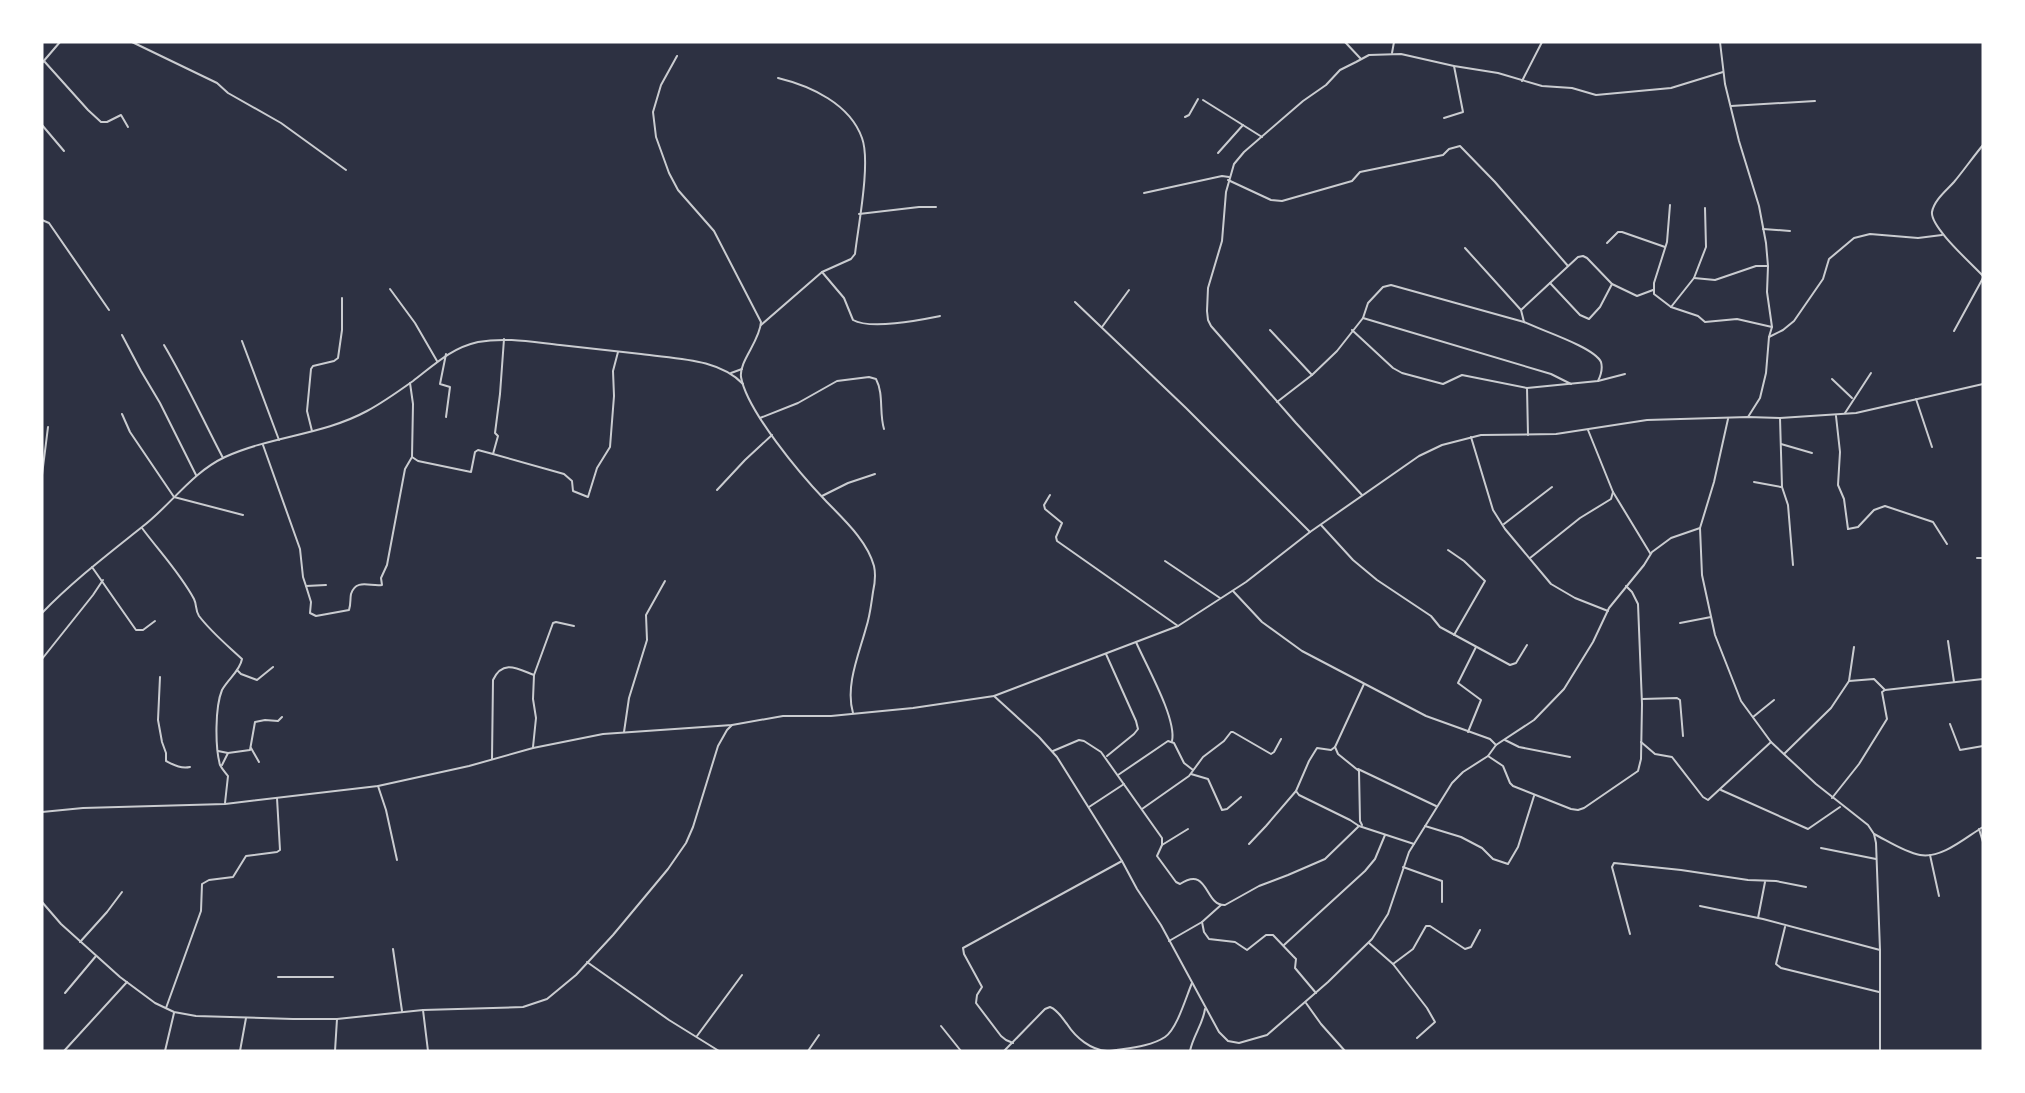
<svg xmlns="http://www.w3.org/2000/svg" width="2025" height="1093" viewBox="0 0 2025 1093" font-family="'Work Sans',sans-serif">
<rect width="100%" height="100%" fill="#2d3142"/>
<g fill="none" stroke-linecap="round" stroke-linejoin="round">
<g stroke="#caccd0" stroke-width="2">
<path d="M132 42 217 83 228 93 281 123 346 170"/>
<path d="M1345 42 1361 59"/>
<path d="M1720 42 1725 84 1739 141 1759 206 1766 243 1768 266 1767 292 1772 327 1769 337 1766 373 1760 398 1748 417"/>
<path d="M1392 53 1394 42"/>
<path d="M677 56 661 85 653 112 656 137 669 173 678 190 714 231 761 322C760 341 739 361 741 377 747 411 801 475 825 500 843 519 867 540 874 566 876 575 875 583 873 592 871 605 870 616 866 628 859 654 845 686 853 713"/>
<path d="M44 61 88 110 101 122H107L121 115 128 127"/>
<path d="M42 63 60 42"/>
<path d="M1522 81 1542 42"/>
<path d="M1203 100 1262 137"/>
<path d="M1731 106 1815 101"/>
<path d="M1185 117 1189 115 1198 99"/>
<path d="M1444 118 1463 112 1454 66"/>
<path d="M42 125 64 151"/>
<path d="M1983 145C1973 157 1964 170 1954 182 1947 190 1934 200 1932 212 1930 227 1972 264 1983 276"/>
<path d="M1218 153 1243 125"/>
<path d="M1228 180 1271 200 1282 201 1352 181 1360 172 1443 155 1449 149 1460 146 1495 182 1568 266"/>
<path d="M1144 193 1222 176 1229 177"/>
<path d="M1670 205 1667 242 1654 283V294L1671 307 1698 316 1705 322 1737 319 1772 327"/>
<path d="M859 214 919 207H936"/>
<path d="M42 220 49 223 109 310"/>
<path d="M1763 229 1790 231"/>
<path d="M1607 243 1618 232H1622L1665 247"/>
<path d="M1465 248 1521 310 1524 322"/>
<path d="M822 272 844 298 853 320C871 330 920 320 940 316"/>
<path d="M1694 278 1715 280 1756 266H1767"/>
<path d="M1550 283 1580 315 1589 319 1600 307 1612 284"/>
<path d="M390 289 415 323 437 361"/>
<path d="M1075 302 1186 408 1310 532"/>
<path d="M1671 307 1694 278 1706 247 1705 208"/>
<path d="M1521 310 1578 257 1583 256 1587 258 1612 284 1637 296 1653 290"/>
<path d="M1363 318 1551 374 1571 384"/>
<path d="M761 325 822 272 851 259 855 254C858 227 871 162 862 138 850 104 811 86 778 78"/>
<path d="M1102 327 1129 290"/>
<path d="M1270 330 1312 375 1277 402"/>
<path d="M1352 330 1393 368 1402 373 1443 384 1462 375 1527 388 1598 381 1625 374"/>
<path d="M1954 331 1983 278"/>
<path d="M122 335 141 371 160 403 196 475"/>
<path d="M1769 337 1783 330 1794 321 1823 279 1829 259 1854 238 1870 234 1918 238 1942 235"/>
<path d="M242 341 279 440"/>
<path d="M164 345C186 382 203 420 223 458"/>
<path d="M731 373 742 369"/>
<path d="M1312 375 1337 351 1363 318 1368 303 1383 287 1391 285 1524 322C1540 330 1594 347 1601 362 1603 369 1601 375 1598 381"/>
<path d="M1832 379 1852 398"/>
<path d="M1527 388 1528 435"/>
<path d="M1916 399 1932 447"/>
<path d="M1845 413 1871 373"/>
<path d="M122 414 130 432 174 497 243 515"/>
<path d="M1836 416 1840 452 1838 485 1844 499 1848 529"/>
<path d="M446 417 450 387 440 384 446 354"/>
<path d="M760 418 798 403 837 381 869 377 876 379C884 394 879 413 884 429"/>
<path d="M1780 418 1782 487 1788 505 1793 565"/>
<path d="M1728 419 1714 482 1700 528 1702 575 1715 635 1741 701 1771 742 1816 784 1868 825 1874 834 1876 843 1880 950V1051"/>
<path d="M1588 430 1613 492 1650 553"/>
<path d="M312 431 307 411 311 369 313 366 334 361 338 358 342 330V298"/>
<path d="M1471 437 1493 510 1505 529 1551 584 1575 598 1608 611"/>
<path d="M1781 444 1812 453"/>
<path d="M263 445 300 549 303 577 306 586 326 585"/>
<path d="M493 454 564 474 572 481 573 491 588 497 597 468 610 447 614 396 613 371 618 352"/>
<path d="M412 457 418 461 471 472 475 452 478 450 493 454 498 436 495 433 500 394 504 339"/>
<path d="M42 475 48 427"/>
<path d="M1754 482 1781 487"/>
<path d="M717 490 745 460 772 435"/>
<path d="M1050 495 1044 505 1045 509 1062 523 1056 537 1057 541 1178 626"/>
<path d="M1362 495 1296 423 1211 326 1208 320 1207 311 1208 288 1222 241 1226 192 1234 164 1244 152 1303 101 1326 85 1340 70 1356 62 1369 55 1401 54 1454 66 1498 73 1542 86 1572 88 1596 95 1671 88 1723 72"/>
<path d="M822 496 848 483 875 474"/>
<path d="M1504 524 1552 487"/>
<path d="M1321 525 1353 560 1377 580 1431 616 1440 627 1510 665 1516 663 1527 645"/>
<path d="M1858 527 1848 529 1858 527 1874 510 1885 506 1933 522 1947 544"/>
<path d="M142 528C159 551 180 573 194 599 197 605 195 610 199 616 212 633 227 645 242 659 240 671 228 679 222 690 215 707 215 747 220 765 222 769 225 772 228 776L225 803"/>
<path d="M1448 550 1464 561 1485 581 1454 635"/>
<path d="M1530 558 1580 518 1611 499 1613 492"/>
<path d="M1977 558H1983"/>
<path d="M1165 561 1220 598"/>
<path d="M92 567 136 630H143L155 621"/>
<path d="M306 586 311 602 310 613 316 616 349 610C351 604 350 599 351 594 356 578 371 587 382 585L381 578 387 565 405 469 412 457 413 404 410 383"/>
<path d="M1233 591 1262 622 1302 651 1426 716 1490 739 1496 745"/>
<path d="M42 613C73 581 107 555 142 527 171 505 191 473 225 457 271 436 323 435 367 411 382 403 399 391 413 381 434 365 451 348 478 342 506 337 532 342 560 345 587 348 614 351 641 354 675 359 718 358 743 384"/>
<path d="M1680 623 1711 617"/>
<path d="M1948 641 1954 682"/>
<path d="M1136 642C1146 665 1177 719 1172 741"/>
<path d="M1106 654 1136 721 1138 729 1134 734 1107 756"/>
<path d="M42 659 93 595 103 580"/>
<path d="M237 670 241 674 257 680 273 667"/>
<path d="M534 675 553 623 556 622 574 626"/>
<path d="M160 677 158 720 162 742 166 753V761C174 765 181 769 190 767"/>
<path d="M1849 681 1854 647"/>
<path d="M994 696 1039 737 1057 757 1122 861 1137 889 1161 925 1219 1032 1228 1041 1239 1043 1267 1035 1328 982 1372 939 1388 914 1409 852 1452 783 1463 772 1488 756 1496 745 1534 720 1564 689 1593 642 1609 608 1644 565 1652 552 1671 538 1700 528"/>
<path d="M1642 699 1677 698 1680 700 1683 736"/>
<path d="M1753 717 1774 700"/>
<path d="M1950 724 1960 750 1983 746"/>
<path d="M624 732 629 698 647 640 646 615 665 581"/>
<path d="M1468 732 1481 700 1458 683 1476 647"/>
<path d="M1505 740 1519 747 1570 757"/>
<path d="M1641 742 1655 754 1672 757 1703 797 1708 800 1771 742"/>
<path d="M1335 747 1338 754 1359 771 1360 821 1362 825"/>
<path d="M251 748 259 762"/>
<path d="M218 751 228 753"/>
<path d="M1053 751 1079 740 1084 741 1101 752 1162 838V845L1157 856 1176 882 1180 884C1209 865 1204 906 1225 905L1259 886 1288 875 1325 859 1359 826 1414 844"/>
<path d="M1784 754 1831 708 1849 681 1874 679 1885 690"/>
<path d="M1488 756 1503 766 1510 783 1513 786 1571 809 1578 810 1584 808 1638 771 1641 759 1642 704 1638 604 1632 592 1626 586"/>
<path d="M492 759 493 680C503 659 518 669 534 675L533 699 536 718 533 747"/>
<path d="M222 765 228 753 250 750 255 722 265 720 278 721 282 717"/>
<path d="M1358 769 1436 806"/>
<path d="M1191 774 1208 779 1222 810 1227 809 1241 797"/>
<path d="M1118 775 1168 741 1174 743 1184 763 1193 770"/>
<path d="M378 786 386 810 397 860"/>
<path d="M1721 790 1808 829 1840 807"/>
<path d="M1832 798 1859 764 1887 719 1882 692 1885 690 1983 679"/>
<path d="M1089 807 1124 784"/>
<path d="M1142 809 1189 776 1203 757 1224 741 1231 732H1233L1271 754 1274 752 1281 739"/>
<path d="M42 812 83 808 225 804 378 786 469 766 533 748 603 734 732 725 783 716H831L913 708 994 696 1178 626 1246 582 1310 532 1419 456 1442 445 1481 435 1556 434 1647 420 1748 417 1780 418 1856 413 1983 384"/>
<path d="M1359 826 1350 820 1299 795 1296 791 1309 761 1317 748 1331 750 1335 747 1364 684"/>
<path d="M1425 826 1461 837 1482 848 1493 859 1508 864 1518 847 1534 796"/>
<path d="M1979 829 1983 842"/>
<path d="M1874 834C1888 841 1904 852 1920 855 1942 859 1966 837 1983 827"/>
<path d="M1249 844 1266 826 1296 791"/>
<path d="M1162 845 1188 829"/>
<path d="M1821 848 1876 859"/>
<path d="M1930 855 1939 896"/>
<path d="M1403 867 1442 881V902"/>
<path d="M42 902 61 924 120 977 155 1003 174 1012 196 1016 293 1019H337L423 1010 523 1007 547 999 576 975 613 935 668 869 686 843 693 827 718 746 727 730 732 725"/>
<path d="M1221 905 1202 922 1204 932 1209 939 1235 942 1247 950 1266 935H1273L1293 956 1296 959 1295 968 1316 993"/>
<path d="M1700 906 1763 919 1880 950"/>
<path d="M1758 918 1765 882"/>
<path d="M1785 927 1776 964 1781 968 1879 992"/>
<path d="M1630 934 1612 867 1614 863 1681 870 1748 880 1776 881 1806 887"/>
<path d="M1169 941 1202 922"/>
<path d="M80 942 107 912 122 892"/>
<path d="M1369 943 1393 964 1427 1008 1435 1022 1417 1038"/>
<path d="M1284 945 1365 871 1375 859 1385 835"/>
<path d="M393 949 402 1011"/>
<path d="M587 962 669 1020 719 1051"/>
<path d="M1393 964 1413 949 1426 926H1430L1465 949 1471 947 1480 930"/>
<path d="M278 977H333"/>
<path d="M65 993 96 956"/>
<path d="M1306 1003 1321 1024 1345 1051"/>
<path d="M166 1008 201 911 202 884 209 880 233 877 246 856 277 852 280 850 277 798"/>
<path d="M423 1010 428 1051"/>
<path d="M941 1026 961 1051"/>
<path d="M697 1036 742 975"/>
<path d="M1013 1043 1006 1040 1001 1036 976 1003 977 995 982 987 964 954 963 948 1122 861"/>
<path d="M64 1051 127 982"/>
<path d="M165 1051 174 1013"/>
<path d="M240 1051 246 1018"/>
<path d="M335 1051 337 1019"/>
<path d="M808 1051 819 1035"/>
<path d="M1004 1051 1045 1009 1050 1007C1058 1010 1062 1018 1067 1024 1076 1038 1091 1050 1107 1051"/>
<path d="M1110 1051C1127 1048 1150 1047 1165 1037 1177 1029 1186 997 1192 983"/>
<path d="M1190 1051C1193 1036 1203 1024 1205 1009"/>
</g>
</g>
<rect width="2025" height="1093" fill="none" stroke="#ffffff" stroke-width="87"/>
</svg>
